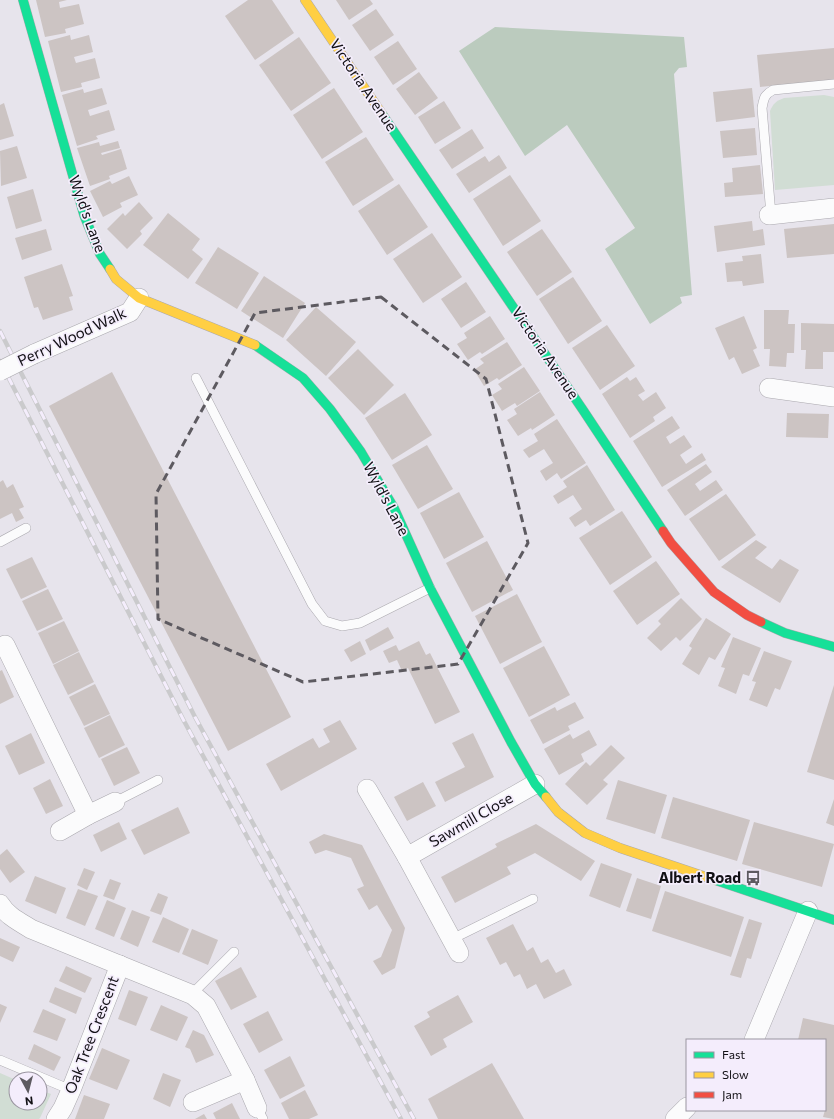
<svg xmlns="http://www.w3.org/2000/svg" width="834" height="1119" viewBox="0 0 834 1119" font-family="Commissioner,sans-serif">
<rect width="100%" height="100%" fill="#e7e4ec"/>
<g fill="#d1ddd4">
<path d="M824 95 834 97V185L775 190 770 111C773 104 776 101 784 98Z"/>
<path d="M0 1073 16 1080V1103H40V1090L51 1094 40 1118 39 1119H0Z"/>
</g>
<path fill="#bbcbbe" d="M495 27 684 37 687 67 679 68 674 74 692 295 680 297 682 303 650 324 605 249 635 228 567 125 525 156 459 51Z"/>
<g fill="#ccc4c3">
<path d="M36 0H67L59 2 60 8 79 4 84 24 65 29 66 33 45 37Z"/>
<path d="M248 0H272L294 33 255 60 225 16Z"/>
<path d="M336 0H370L373 4 349 20Z"/>
<path d="M376 9 394 35 370 51 352 25Z"/>
<path d="M70 35 71 40 89 35 93 52 74 57 76 63 95 58 100 78 81 83 82 87 61 92 48 41Z"/>
<path d="M299 37 331 83 291 111 259 65Z"/>
<path d="M398 41 417 69 393 85 374 57Z"/>
<path d="M834 48V80L760 87 757 55Z"/>
<path d="M419 72 438 98 415 115 396 89Z"/>
<path d="M102 88 107 104 88 110 90 116 109 110 115 130 96 136 98 139 77 146 62 95 83 89 84 93Z"/>
<path d="M334 88 363 132 322 159 293 115Z"/>
<path d="M752 88 755 117 716 122 713 92Z"/>
<path d="M444 101 461 128 435 144 418 117Z"/>
<path d="M4 103 14 136 0 140V105Z"/>
<path d="M755 128 757 155 723 158 720 131Z"/>
<path d="M472 129 484 148 452 169 439 150Z"/>
<path d="M366 137 394 180 353 206 325 162Z"/>
<path d="M118 141 120 148 101 153 102 155 121 149 127 169 109 176 110 179 90 186 77 148 99 142 100 146Z"/>
<path d="M17 146 27 178 1 186 0 151Z"/>
<path d="M499 155 507 168 469 193 456 174 485 156 489 162Z"/>
<path d="M760 165 763 194 725 197 724 183 733 182 732 168Z"/>
<path d="M510 175 541 221 503 246 473 199Z"/>
<path d="M129 176 138 195 120 203 122 207 103 217 90 191 110 181 112 184Z"/>
<path d="M399 184 428 227 387 255 358 211Z"/>
<path d="M33 189 42 221 16 229 7 197Z"/>
<path d="M139 202 153 218 140 231 142 234 127 249 107 229 123 213 125 216Z"/>
<path d="M168 213 200 239 192 250 203 259 188 279 143 245Z"/>
<path d="M752 221 753 231 763 229 765 245 717 252 714 226Z"/>
<path d="M834 224V254L787 258 784 229Z"/>
<path d="M46 229 52 250 22 260 15 238Z"/>
<path d="M542 229 572 272 537 296 507 252Z"/>
<path d="M432 233 462 277 423 303 393 259Z"/>
<path d="M218 247 259 273 237 309 195 283Z"/>
<path d="M761 254 764 283 743 286 742 281 727 282 725 263 743 261 742 256Z"/>
<path d="M62 264 73 296 69 297 73 310 43 320 38 307 34 308 24 277Z"/>
<path d="M264 276 305 303 283 338 241 311Z"/>
<path d="M573 277 602 321 568 344 539 299Z"/>
<path d="M466 282 486 312 461 328 441 299Z"/>
<path d="M316 307 356 342 326 376 286 340Z"/>
<path d="M764 310H789L788 324H795L794 353H787L786 367 769 366 770 349H764Z"/>
<path d="M490 316 505 339 482 354 480 352 468 360 457 344 467 338 464 333Z"/>
<path d="M744 316 757 348 753 350 760 366 742 374 734 357 729 360 715 328Z"/>
<path d="M801 323 834 324V352H823V369H805L806 350H801Z"/>
<path d="M607 325 635 366 600 390 572 348Z"/>
<path d="M507 342 522 365 499 380 497 378 484 386 474 370 484 363 480 359Z"/>
<path d="M358 349 394 385 364 415 328 378Z"/>
<path d="M524 367 540 391 517 406 515 403 502 411 492 395 502 389 498 384Z"/>
<path d="M112 372 291 717 228 751 49 406Z"/>
<path d="M627 377 630 381 636 377 645 391 638 395 643 401 656 392 666 408 653 417 655 421 630 438 602 394Z"/>
<path d="M540 392 555 415 532 430 531 428 518 436 507 420 517 414 514 409Z"/>
<path d="M405 393 432 435 392 460 365 418Z"/>
<path d="M787 413 829 414 828 438 786 437Z"/>
<path d="M672 416 680 428 666 437 670 444 684 435 692 447 680 455 686 464 702 453 706 460 662 487 633 441Z"/>
<path d="M557 419 586 463 561 479 557 473 546 481 540 471 553 463 544 449 529 458 523 450 538 441 534 434Z"/>
<path d="M427 445 453 489 418 509 392 465Z"/>
<path d="M706 464 712 472 695 484 700 491 716 480 723 490 685 516 667 490Z"/>
<path d="M587 465 615 510 590 526 586 520 575 527 569 518 582 509 573 495 558 504 553 496 567 487 563 481Z"/>
<path d="M3 480 7 488 13 484 24 507 19 509 24 518 16 522 12 513 0 519V482Z"/>
<path d="M459 492 484 537 444 559 420 513Z"/>
<path d="M726 494 756 535 719 561 689 519Z"/>
<path d="M622 511 652 557 610 585 579 538Z"/>
<path d="M756 540 767 547 755 558 772 569 780 559 799 570 780 603 721 567Z"/>
<path d="M487 541 513 590 472 612 446 563Z"/>
<path d="M32 557 47 587 21 599 6 569Z"/>
<path d="M656 561 680 594 637 625 613 591Z"/>
<path d="M48 589 63 619 37 631 22 601Z"/>
<path d="M517 594 542 642 500 664 475 616Z"/>
<path d="M681 598 702 619 680 641 676 637 661 651 647 638 661 624 658 621Z"/>
<path d="M706 618 731 634 715 660 709 657 699 675 682 664 692 648 689 646Z"/>
<path d="M64 621 79 651 53 664 38 633Z"/>
<path d="M388 627 394 638 370 651 365 640Z"/>
<path d="M733 637 761 648 749 676 743 674 736 694 718 686 725 668 721 667Z"/>
<path d="M360 641 366 654 351 662 344 650Z"/>
<path d="M419 641 426 655 430 653 460 712 435 724 408 668 402 671 397 660 389 663 383 651 396 645 399 651Z"/>
<path d="M544 646 570 695 529 717 503 668Z"/>
<path d="M764 651 792 661 780 690 775 688 767 707 749 700 756 682 752 681Z"/>
<path d="M79 652 94 682 68 695 53 665Z"/>
<path d="M2 670 14 697 0 704V671Z"/>
<path d="M95 684 110 714 84 726 69 697Z"/>
<path d="M834 685V780L807 772Z"/>
<path d="M575 702 584 718 568 726 570 730 543 744 530 720 555 707 557 711Z"/>
<path d="M110 715 125 745 99 758 84 728Z"/>
<path d="M340 720 357 749 281 791 266 764 313 738 319 748 330 742 323 729Z"/>
<path d="M589 730 597 745 581 754 584 761 559 775 544 749 570 734 573 739Z"/>
<path d="M31 733 45 763 19 775 5 746Z"/>
<path d="M473 733 494 777 445 802 435 782 465 767 452 743Z"/>
<path d="M611 745 625 758 603 780 608 784 587 805 565 784 586 762 590 766Z"/>
<path d="M127 747 140 773 114 786 101 759Z"/>
<path d="M50 779 63 806 46 814 33 788Z"/>
<path d="M618 780 667 795 655 834 606 819Z"/>
<path d="M423 782 436 806 407 821 394 797Z"/>
<path d="M673 797 750 820 737 861 661 838Z"/>
<path d="M834 799V826L826 823Z"/>
<path d="M178 807 190 833 144 855 131 830Z"/>
<path d="M119 822 127 839 101 852 93 835Z"/>
<path d="M754 822 834 844 822 887 742 864Z"/>
<path d="M536 824 595 861 581 881 535 853 507 867 511 874 455 903 441 877 497 847 495 844Z"/>
<path d="M324 834 362 845 405 928 395 968 382 975 373 961 381 957 392 930 377 905 369 910 357 889 364 886 351 858 326 850 315 854 309 842Z"/>
<path d="M7 849 25 872 10 883 0 869V855Z"/>
<path d="M601 863 632 874 620 908 589 896Z"/>
<path d="M84 868 95 872 87 890 77 885Z"/>
<path d="M35 876 66 888 56 914 25 901Z"/>
<path d="M637 878 661 886 651 919 626 911Z"/>
<path d="M110 879 121 883 114 900 103 896Z"/>
<path d="M78 889 98 896 85 926 66 918Z"/>
<path d="M665 891 744 917 731 957 652 931Z"/>
<path d="M158 893 168 897 161 915 150 911Z"/>
<path d="M107 900 126 908 114 937 95 929Z"/>
<path d="M132 910 150 917 138 947 120 939Z"/>
<path d="M163 917 189 929 179 953 152 942Z"/>
<path d="M749 919 762 923 751 959 747 958 741 978 730 975Z"/>
<path d="M513 924 527 951 533 947 541 963 548 959 556 973 564 969 572 985 544 999 536 984 527 989 520 974 514 977 506 962 500 965 486 938Z"/>
<path d="M192 929 218 940 208 965 182 954Z"/>
<path d="M0 938 20 947 13 962 0 956Z"/>
<path d="M66 966 92 978 85 993 59 981Z"/>
<path d="M241 967 257 997 231 1010 215 981Z"/>
<path d="M55 987 82 998 76 1014 49 1002Z"/>
<path d="M129 990 148 997 136 1026 118 1019Z"/>
<path d="M458 995 473 1022 443 1039 447 1047 431 1056 414 1026 430 1017 427 1012Z"/>
<path d="M0 1004 7 1007 0 1023Z"/>
<path d="M161 1005 188 1017 177 1041 150 1030Z"/>
<path d="M43 1009 66 1019 57 1041 33 1032Z"/>
<path d="M268 1011 283 1040 259 1053 243 1024Z"/>
<path d="M803 1018 834 1025V1119L823 1117 825 1110V1040H798Z"/>
<path d="M193 1030 204 1035 214 1055 196 1063 190 1049 185 1047Z"/>
<path d="M34 1044 61 1057 54 1071 28 1059Z"/>
<path d="M102 1048 130 1060 117 1090 89 1079Z"/>
<path d="M290 1056 305 1086 280 1099 264 1070Z"/>
<path d="M492 1063 524 1119H438L428 1099Z"/>
<path d="M163 1073 181 1080 170 1107 153 1099Z"/>
<path d="M305 1090 318 1115 309 1119H289L281 1103Z"/>
<path d="M84 1095 110 1104 104 1119H75Z"/>
<path d="M232 1103 240 1119H216L213 1113Z"/>
<path d="M204 1114 207 1119H195Z"/>
</g>
<g fill="none" stroke-linecap="round" stroke-linejoin="round">
<defs>
<g id="lane">
<path d="M771 215 762 108C764 98 764 95 773 90L834 84"/>
<path d="M196 378 312 604 325 621 342 626 360 623 430 588"/>
<path d="M0 542 26 528"/>
<path d="M115 802 158 780"/>
<path d="M452 939 533 899"/>
<path d="M192 994 234 952"/>
<path d="M0 1060 71 1090"/>
<path d="M257 1108 263 1119"/>
</g>
<g id="street">
<path d="M769 215 834 208"/>
<path d="M34 354 130 312 139 298"/>
<path d="M769 388 834 397"/>
<path d="M5 645 88 815"/>
<path d="M367 789 407 857 535 784"/>
<path d="M60 831 88 815 115 802"/>
<path d="M407 857 459 953"/>
<path d="M0 904C7 916 20 922 31 929L193 995 206 1006 245 1080 257 1108"/>
<path d="M754 1040 808 911"/>
<path d="M193 1102 245 1080"/>
<path d="M56 1119 63 1108 71 1090 120 965"/>
<path d="M675 1119 687 1107"/>
</g>
<g id="fast">
<path d="M23 0 84 215 100 254 110 269"/>
<path d="M382 114 583 410 663 531"/>
<path d="M255 345 303 378 330 409 361 452 394 508 430 588 511 742 535 784 546 797"/>
<path d="M761 622 785 633 834 647"/>
<path d="M715 880 834 920"/>
</g>
<g id="slow">
<path d="M305 0 382 114"/>
<path d="M110 269 116 279 139 298 255 345"/>
<path d="M546 797 558 812 585 833 620 848 715 880"/>
</g>
<path id="jam" d="M663 531 671 543 714 592 747 615 761 622"/>
</defs>
<use href="#lane" stroke="#aaa8ae" stroke-width="10"/>
<use href="#street" stroke="#aaa8ae" stroke-width="20"/>
<use href="#fast" stroke="#aaa8ae" stroke-width="10"/>
<use href="#slow" stroke="#aaa8ae" stroke-width="10"/>
<use href="#jam" stroke="#aaa8ae" stroke-width="10"/>
<use href="#lane" stroke="#fbfbfc" stroke-width="9"/>
<use href="#street" stroke="#fbfbfc" stroke-width="19"/>
<use href="#fast" stroke="#16e098" stroke-width="9"/>
<use href="#slow" stroke="#ffcf43" stroke-width="9"/>
<use href="#jam" stroke="#f24e42" stroke-width="9"/>
<defs>
<g id="rail">
<path d="M0 331 195 717 414 1119"/>
<path d="M0 361 184 721 401 1119"/>
</g>
</defs>
<use href="#rail" stroke="#cacacc" stroke-width="4.5"/>
<use href="#rail" stroke="#f4edfc" stroke-width="3" stroke-dasharray="9" stroke-linecap="butt"/>
<defs>
<path id="street-bridge" d="M0 371 34 354"/>
</defs>
<use href="#street-bridge" stroke="#aaa8ae" stroke-width="20" stroke-linecap="butt"/>
<use href="#street-bridge" stroke="#fbfbfc" stroke-width="19"/>
</g>
<path fill="none" stroke="#5d5a60" stroke-width="3" stroke-dasharray="8 5" stroke-linejoin="round" d="M381 297 486 379 528 543 458 664 303 682 158 619 156 494 255 313Z"/>
<defs>
<symbol id="bus-bare" viewBox="-9 -9 18 18"><path d="M-5-6H5V4H4V6H2V4H-2V6H-4V4H-5ZM-3.5-4V0h7V-4ZM-3.5 1.2v1.5H-2V1.2ZM2 1.2v1.5H3.5V1.2Z" fill="#5d5a60" stroke="#f4edfc" stroke-width="2.5" paint-order="stroke"/></symbol>
</defs>
<g fill-rule="evenodd">
<use href="#bus-bare" x="742" y="867" width="22" height="22"/>
</g>
<g text-anchor="middle" stroke-width="3.5" stroke-linejoin="round" paint-order="stroke">
<g font-size="15" fill="#121015" stroke="#f4edfc">
<text transform="translate(363 85) rotate(56)" y="5">Victoria Avenue</text>
<text transform="translate(87 214) rotate(70)" y="5">Wyld's Lane</text>
<text transform="translate(72 337) rotate(-25)" y="5">Perry Wood Walk</text>
<text transform="translate(545 353) rotate(56)" y="5">Victoria Avenue</text>
<text transform="translate(386 499) rotate(62)" y="5">Wyld's Lane</text>
<text transform="translate(471 820) rotate(-30)" y="5">Sawmill Close</text>
<text transform="translate(92 1035) rotate(-69)" y="5">Oak Tree Crescent</text>
</g>
<g font-size="15" font-weight="bold" fill="#121015" stroke="#f4edfc" text-anchor="end">
<text x="741" y="883">Albert Road</text>
</g>
</g>
<rect x="686" y="1039" width="140" height="72" fill="#f4edfc" stroke="#9a95a0"/>
<rect x="694" y="1052" width="20" height="6" fill="#16e098" stroke="#9a95a0"/>
<text x="722" y="1059" font-size="12" fill="#121015">Fast</text>
<rect x="694" y="1072" width="20" height="6" fill="#ffcf43" stroke="#9a95a0"/>
<text x="722" y="1079" font-size="12" fill="#121015">Slow</text>
<rect x="694" y="1092" width="20" height="6" fill="#f24e42" stroke="#9a95a0"/>
<text x="722" y="1099" font-size="12" fill="#121015">Jam</text>
<g transform="translate(28 1091) rotate(173)"><circle r="19" fill="#f4edfc" stroke="#9a95a0"/>
<path d="M0-3L7 15L0 10L-7 15Z" fill="#5d5a60"/>
<text y="-6" font-size="11" font-weight="bold" text-anchor="middle" fill="#121015">N</text>
</g>
</svg>
